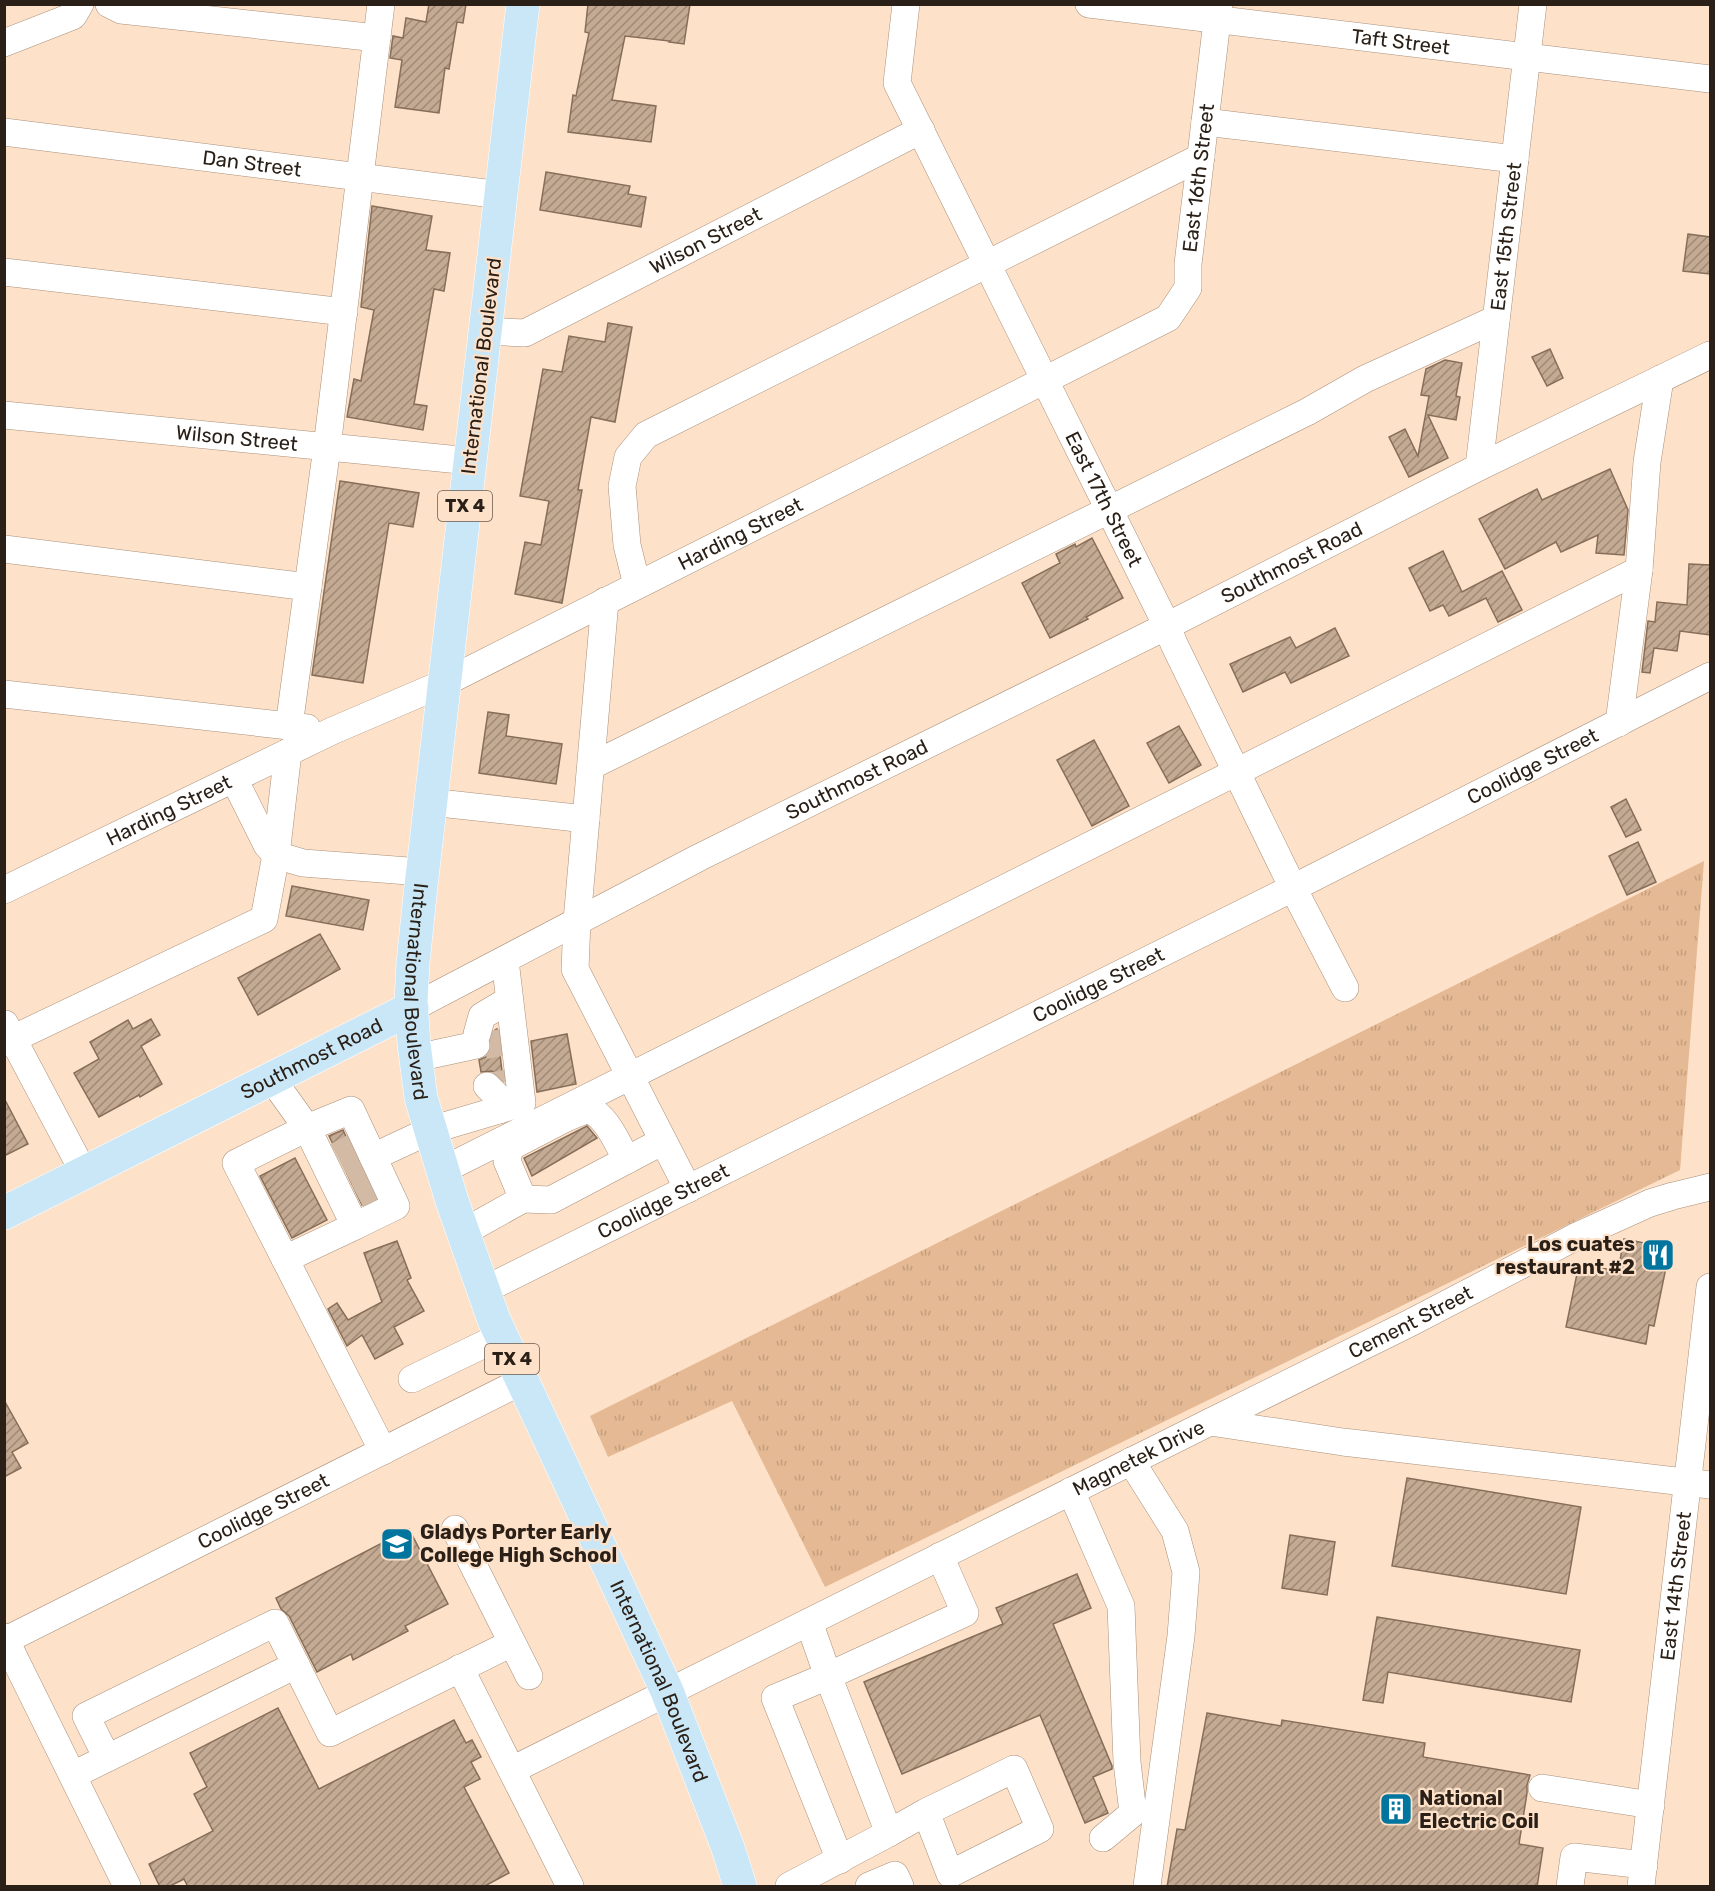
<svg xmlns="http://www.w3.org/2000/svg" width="1715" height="1891" viewBox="0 0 1715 1891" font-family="Rubik,sans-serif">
<defs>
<pattern id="grass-tufts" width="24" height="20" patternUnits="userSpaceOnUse" patternTransform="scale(1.5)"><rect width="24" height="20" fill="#e4b993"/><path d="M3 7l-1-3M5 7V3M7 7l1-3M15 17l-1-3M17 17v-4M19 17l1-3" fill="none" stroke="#c49f7e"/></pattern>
<pattern id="building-hatch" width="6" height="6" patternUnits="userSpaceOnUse" patternTransform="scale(1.5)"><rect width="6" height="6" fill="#c4aa93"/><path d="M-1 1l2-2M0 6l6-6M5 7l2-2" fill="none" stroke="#9f8a77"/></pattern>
</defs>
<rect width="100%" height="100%" fill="#fde1c9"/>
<path fill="url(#grass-tufts)" d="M1704 861 1680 1170 825 1587 732 1401 608 1457 590 1416Z"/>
<g fill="url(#building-hatch)" stroke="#876e59" stroke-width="1.5">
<path d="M429 4H466L463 23 457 22 449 69 445 68 439 113 395 107 402 60 390 58 393 36 403 38 406 18 426 22Z"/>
<path d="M588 4H690L684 44 669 42 670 41 625 36 612 100 656 106 651 142 568 132 573 95 576 96 589 33 585 32Z"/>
<path d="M546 172 630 186 628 194 646 197 641 227 540 210Z"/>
<path d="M372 206 432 216 426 250 450 253 444 291 434 289 414 404 427 406 423 430 347 417 354 379 361 381 374 310 361 307Z"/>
<path d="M1688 234 1710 237V274L1683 271Z"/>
<path d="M608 323 632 327 615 422 591 417 578 490H582L562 603 515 594 525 542 541 545 549 501 520 496 543 369 562 372 569 336 605 342Z"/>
<path d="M1550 349 1563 378 1547 386 1532 357Z"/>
<path d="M1445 360 1462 363 1456 396 1460 397 1456 420 1428 415 1448 458 1409 477 1389 437 1405 429 1418 456 1429 396 1421 395 1426 369Z"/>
<path d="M1610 469 1628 510 1624 555 1596 553 1598 535 1561 552 1556 542 1505 569 1479 519 1537 489 1542 500Z"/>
<path d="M340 481 419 493 413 527 389 523 363 683 312 675Z"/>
<path d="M1092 538 1123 598 1086 617 1088 619 1050 638 1022 583 1060 563 1056 554 1075 544 1076 547Z"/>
<path d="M1443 551 1462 592 1502 571 1522 610 1498 622 1486 598 1449 616 1443 605 1430 611 1409 568Z"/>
<path d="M1689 564 1710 565V635L1680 631 1677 651 1654 648 1650 673 1642 672 1648 621 1655 622 1657 602 1687 605Z"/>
<path d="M1335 628 1349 656 1291 683 1285 672 1243 692 1230 664 1290 637 1296 648Z"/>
<path d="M488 712 509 715 506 736 562 744 556 784 479 773Z"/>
<path d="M1179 726 1201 765 1169 783 1147 743Z"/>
<path d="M1094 740 1129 806 1092 826 1057 760Z"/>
<path d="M1626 799 1641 830 1626 837 1611 807Z"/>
<path d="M1638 842 1656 882 1627 895 1609 856Z"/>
<path d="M292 886 369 900 363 930 286 916Z"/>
<path d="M320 934 340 969 258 1015 238 978Z"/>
<path d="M151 1019 160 1035 141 1046 162 1084 140 1097 139 1095 99 1117 74 1073 99 1059 90 1042 128 1020 133 1029Z"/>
<path d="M497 1029 503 1080 492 1071 481 1072 479 1060 486 1057 491 1050V1041L495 1030Z"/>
<path d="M567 1034 576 1084 537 1092 531 1041Z"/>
<path d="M4 1098 28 1144 4 1156Z"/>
<path d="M587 1126 597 1138 532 1176 524 1158Z"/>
<path d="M343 1130 375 1199 362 1205 329 1136Z"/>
<path d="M295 1158 327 1220 292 1238 260 1176Z"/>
<path d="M1624 1239 1670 1248 1654 1326 1649 1325 1646 1344 1566 1327 1579 1264 1618 1271Z"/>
<path d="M397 1241 411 1278 407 1280 424 1311 394 1327 403 1344 375 1359 362 1335 347 1346 328 1309 337 1303 348 1320 382 1302 364 1253Z"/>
<path d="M4 1400 28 1443 12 1452 21 1468 4 1477Z"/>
<path d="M1407 1478 1581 1507 1566 1594 1392 1566Z"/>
<path d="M409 1529 448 1604 405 1626 408 1631 353 1660 351 1654 317 1672 289 1616 281 1609 276 1598Z"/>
<path d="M1290 1535 1335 1542 1327 1595 1282 1588Z"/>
<path d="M1077 1574 1091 1608 1053 1624 1112 1766V1769L1093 1777 1108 1813 1085 1823 1040 1715 902 1774 864 1682 1003 1624 996 1608Z"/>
<path d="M1377 1617 1580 1650 1571 1702 1388 1672 1383 1703 1363 1700Z"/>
<path d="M278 1708 319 1789 454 1720 466 1743 472 1740 481 1757 471 1762 480 1779 464 1787 509 1873 483 1887H188L184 1879 168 1887H160L149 1864 213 1831 194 1794 207 1787 190 1753Z"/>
<path d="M1207 1713 1281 1726 1282 1720 1425 1743 1423 1757 1530 1775 1527 1785V1793L1519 1844 1543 1848 1537 1887H1167L1177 1829 1185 1830Z"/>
</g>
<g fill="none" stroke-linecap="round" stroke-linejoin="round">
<g stroke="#d3baa5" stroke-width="27" stroke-dasharray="27 14" stroke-linecap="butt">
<path d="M495 1030 505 1082"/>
<path d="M337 1156 358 1145"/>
<path d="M348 1177 369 1166"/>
<path d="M358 1197 379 1186"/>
</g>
<defs>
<g id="minor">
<path d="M109 4 121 10 377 38"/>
<path id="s1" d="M906 4 897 83 1167 626 1174 644 1293 888 1345 988"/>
<path id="s2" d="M1089 4 1710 79"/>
<path d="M4 43 73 16 80 4"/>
<path d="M1205 122 1515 159"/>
<path id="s3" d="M4 132 501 195"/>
<path d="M4 272 344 312"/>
<path id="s4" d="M485 331 525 333 921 130"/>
<path id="s5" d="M4 415 470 461"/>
<path id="s6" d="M1479 467 1533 4"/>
<path d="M4 549 308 587"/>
<path d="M637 585 627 545 622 486 628 457 646 435 1201 157"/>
<path d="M605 601 577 921 575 969 688 1189"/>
<path d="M4 694 307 728"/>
<path d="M1619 723 1639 570"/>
<path d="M289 726 327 447 381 4"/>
<path d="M591 766 1307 412 1365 379 1496 319"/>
<path d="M234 779 267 845 276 855 303 863 422 872"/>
<path d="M430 802 586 819"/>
<path id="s7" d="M4 890 332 731 444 683 1168 318 1188 288V264L1219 4"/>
<path id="s8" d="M412 1008 700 857 1167 626 1479 467 1710 355"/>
<path d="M5 1024 84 1173"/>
<path d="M477 1034 482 1016 509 1000"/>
<path d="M4 1043 264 919 276 855 288 752"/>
<path d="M416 1058 476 1045"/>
<path d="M272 1079 307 1128 351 1110 396 1206 355 1226 307 1128 236 1163 383 1451"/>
<path d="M487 1086 497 1096 499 1110"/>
<path d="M373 1157 431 1130 522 1103 505 960"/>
<path d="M443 1170 1639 570 1647 462 1660 379"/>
<path d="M523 1199 507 1161 508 1154 512 1146 566 1118 588 1109C607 1116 617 1143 627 1160"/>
<path d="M464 1232 523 1199 551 1200 663 1141"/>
<path d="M285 1259 355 1226"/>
<path id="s9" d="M484 1290 1293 888 1710 676"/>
<path d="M412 1379 501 1336"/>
<path id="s10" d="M1210 1422 1410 1323 1577 1236 1650 1203 1673 1196 1710 1187"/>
<path d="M1131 1461 1175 1531 1186 1572 1181 1636 1147 1886"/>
<path d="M1071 1491 1121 1606 1127 1762 1133 1813 1103 1838"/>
<path d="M455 1529 529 1676"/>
<path d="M4 1637 127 1886"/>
<path id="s11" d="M4 1641 522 1381"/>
<path d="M460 1668 570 1886"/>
<path d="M107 1758 86 1716 275 1623 296 1665"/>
<path id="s12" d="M512 1770 1210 1422 1343 1442 1710 1485"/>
<path d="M73 1775 296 1665 330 1733 512 1643"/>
<path d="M1542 1788 1651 1805"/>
<path d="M889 1833 926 1812 1014 1769 1040 1829 950 1874 926 1812"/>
<path d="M840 1860 775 1698 828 1676 965 1613 940 1556"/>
<path d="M789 1886 889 1833 828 1676 809 1622"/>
<path d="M869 1886 895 1875 900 1886"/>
<path d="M1570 1886 1574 1857 1644 1865"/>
<path id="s13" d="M1641 1886 1710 1287"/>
</g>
<g id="major">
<path id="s14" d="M523 4 421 886 413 963 411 1001 414 1044 421 1098 452 1201 494 1320 667 1691 728 1848 740 1886"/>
<path id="s15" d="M4 1213 412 1008"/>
</g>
</defs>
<use href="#minor" stroke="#aa907a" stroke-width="28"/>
<use href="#major" stroke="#fff" stroke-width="34"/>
<use href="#minor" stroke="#fff" stroke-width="27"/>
<use href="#major" stroke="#cae7f7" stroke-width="33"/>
</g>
<defs>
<symbol id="restaurant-square" viewBox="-11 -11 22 22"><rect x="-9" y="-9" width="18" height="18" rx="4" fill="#02759f" stroke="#fde1c9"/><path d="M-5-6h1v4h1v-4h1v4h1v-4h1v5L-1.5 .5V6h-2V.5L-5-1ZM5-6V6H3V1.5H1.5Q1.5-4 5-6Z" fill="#fff"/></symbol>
<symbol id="school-square" viewBox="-11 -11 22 22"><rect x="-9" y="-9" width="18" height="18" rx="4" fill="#02759f" stroke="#fde1c9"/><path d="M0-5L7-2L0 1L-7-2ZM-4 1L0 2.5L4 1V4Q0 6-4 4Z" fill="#fff"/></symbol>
<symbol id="building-square" viewBox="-11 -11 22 22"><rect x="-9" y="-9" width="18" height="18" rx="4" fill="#02759f" stroke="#fde1c9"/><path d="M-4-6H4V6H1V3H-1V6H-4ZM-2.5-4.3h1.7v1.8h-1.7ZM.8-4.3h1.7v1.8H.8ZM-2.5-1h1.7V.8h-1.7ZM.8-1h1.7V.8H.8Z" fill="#fff"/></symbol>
</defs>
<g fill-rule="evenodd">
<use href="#restaurant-square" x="1639" y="1236" width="38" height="38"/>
<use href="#school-square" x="378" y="1525" width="38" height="38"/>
<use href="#building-square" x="1377" y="1790" width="38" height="38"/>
</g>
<g text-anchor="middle" stroke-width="4.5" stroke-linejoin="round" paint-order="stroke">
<g fill="#fde1c9" stroke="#695a4c" stroke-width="1.5">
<rect x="438" y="491" width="54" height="30" rx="4.5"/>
<rect x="485" y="1344" width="54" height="30" rx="4.5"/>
</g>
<g font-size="18" font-weight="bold" fill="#2a2017">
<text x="465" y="512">TX 4</text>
<text x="512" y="1365">TX 4</text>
</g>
<g font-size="20" fill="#2a2017" stroke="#fde1c9">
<text dy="7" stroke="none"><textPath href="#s2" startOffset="314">Taft Street</textPath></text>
<text dy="7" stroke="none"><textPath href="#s3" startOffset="250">Dan Street</textPath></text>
<text dy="7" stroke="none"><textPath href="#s7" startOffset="1444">East 16th Street</textPath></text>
<text dy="7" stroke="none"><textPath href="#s6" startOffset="232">East 15th Street</textPath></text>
<text dy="7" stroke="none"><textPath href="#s4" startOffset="243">Wilson Street</textPath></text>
<text transform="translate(481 366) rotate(-83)" y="7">International Boulevard</text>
<text dy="7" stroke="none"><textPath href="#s5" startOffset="234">Wilson Street</textPath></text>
<text dy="7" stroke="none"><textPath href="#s1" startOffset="544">East 17th Street</textPath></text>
<text dy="7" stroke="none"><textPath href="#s7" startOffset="818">Harding Street</textPath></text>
<text dy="7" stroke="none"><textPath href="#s8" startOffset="986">Southmost Road</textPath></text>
<text dy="7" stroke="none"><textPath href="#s9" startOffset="1172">Coolidge Street</textPath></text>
<text dy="7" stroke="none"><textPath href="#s8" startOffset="500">Southmost Road</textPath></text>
<text dy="7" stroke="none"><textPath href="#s7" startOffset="183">Harding Street</textPath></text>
<text dy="7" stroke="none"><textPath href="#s9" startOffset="686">Coolidge Street</textPath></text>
<text dy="7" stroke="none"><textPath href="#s14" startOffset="994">International Boulevard</textPath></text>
<text dy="7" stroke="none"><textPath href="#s15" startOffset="344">Southmost Road</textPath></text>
<text dy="7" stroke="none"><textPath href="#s9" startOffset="200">Coolidge Street</textPath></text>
<text dy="7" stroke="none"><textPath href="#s10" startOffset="224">Cement Street</textPath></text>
<text dy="7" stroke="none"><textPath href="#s12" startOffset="700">Magnetek Drive</textPath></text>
<text dy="7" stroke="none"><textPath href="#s11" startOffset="290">Coolidge Street</textPath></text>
<text dy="7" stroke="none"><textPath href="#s13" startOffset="302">East 14th Street</textPath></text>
<text dy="7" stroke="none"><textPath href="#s14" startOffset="1732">International Boulevard</textPath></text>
</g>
<g font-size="20" font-weight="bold" fill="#2a2017" stroke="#fde1c9" text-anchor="start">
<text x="1635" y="1251" text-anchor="end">Los cuates<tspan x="1635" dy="23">restaurant #2</tspan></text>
<text x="420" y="1539">Gladys Porter Early<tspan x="420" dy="23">College High School</tspan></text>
<text x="1419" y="1805">National<tspan x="1419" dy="23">Electric Coil</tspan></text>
</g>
</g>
<rect width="1715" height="1891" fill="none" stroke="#2a2017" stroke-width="12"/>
</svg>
